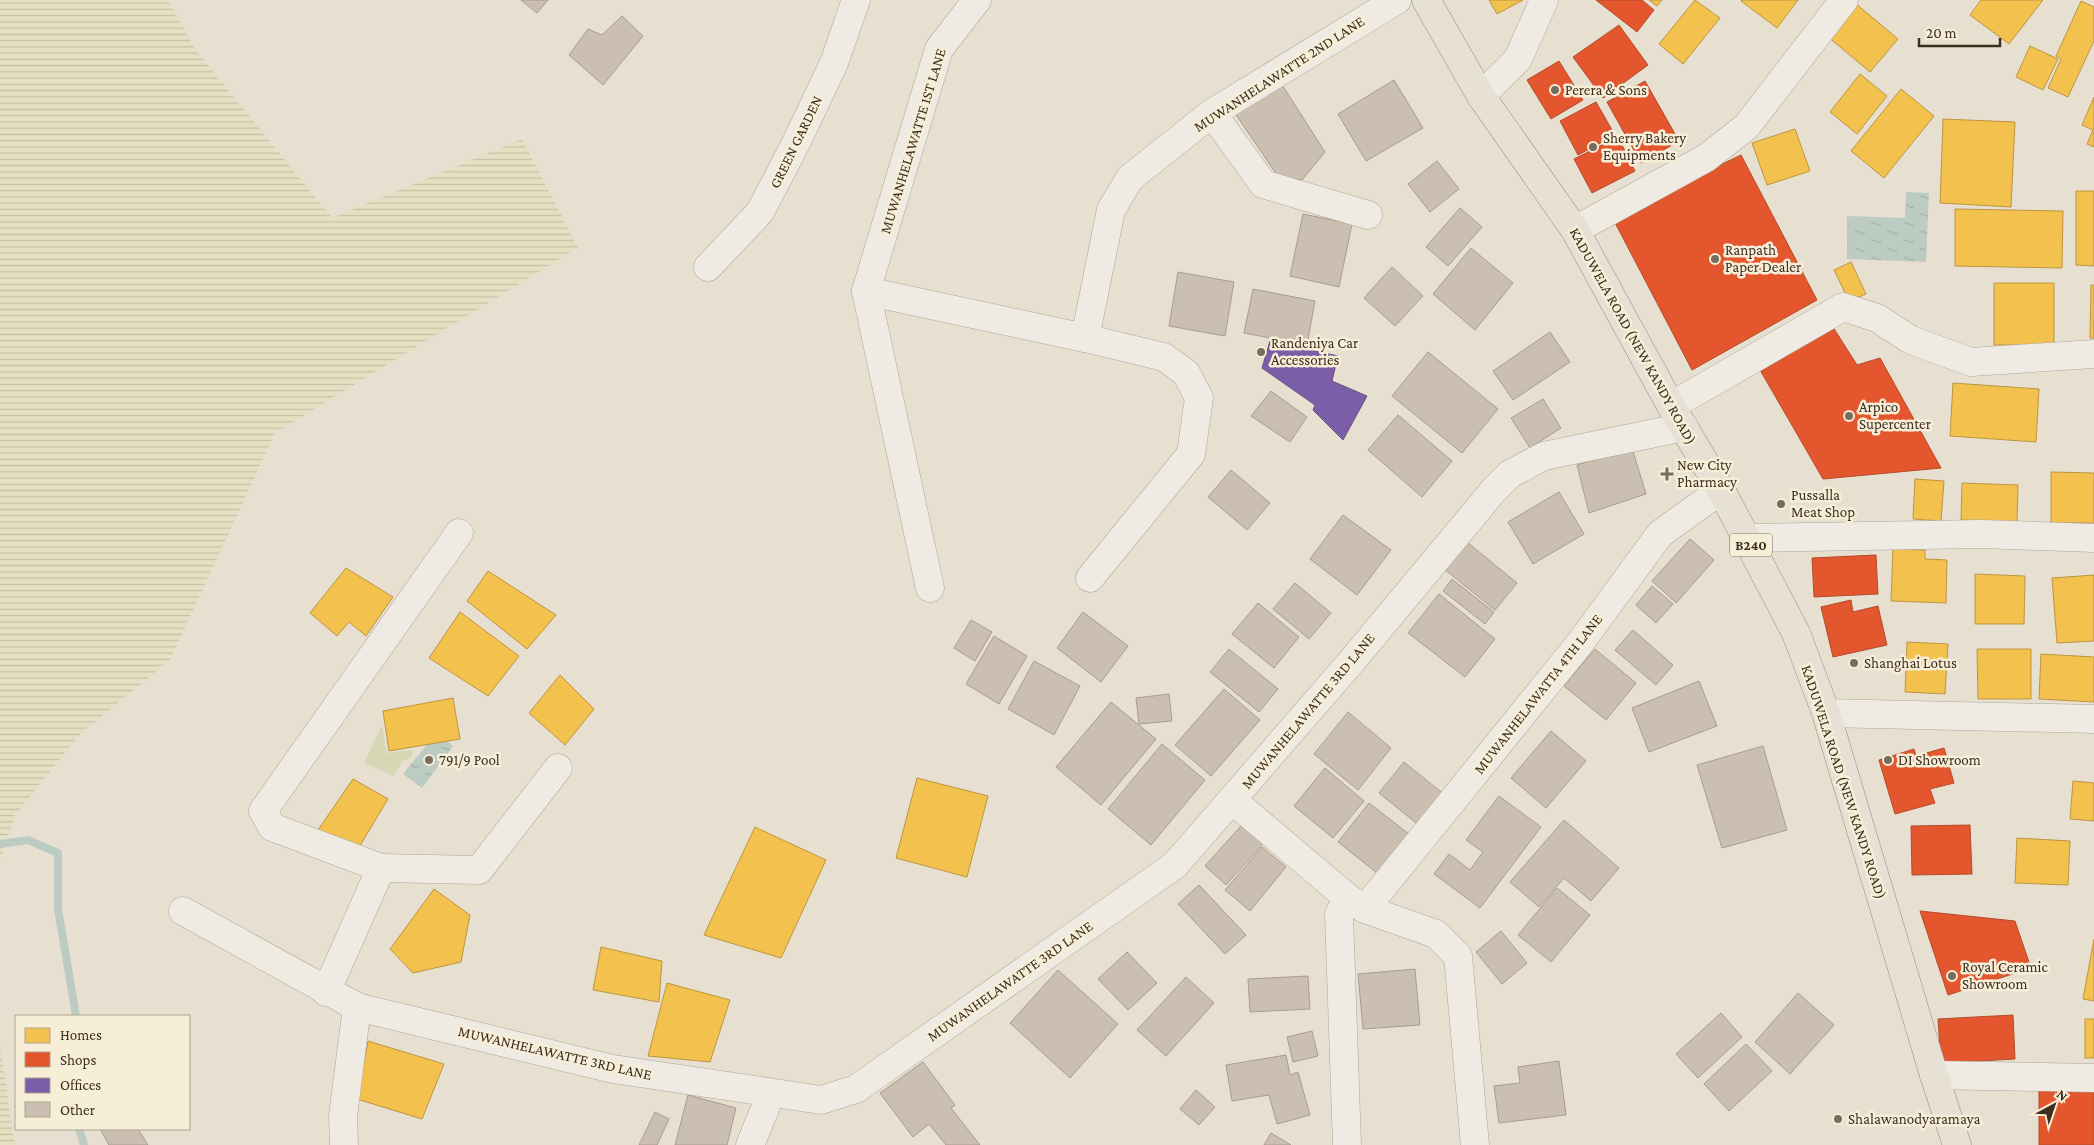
<svg xmlns="http://www.w3.org/2000/svg" width="2094" height="1145" viewBox="0 0 2094 1145" font-family="'Crimson Pro',serif">
<defs>
<pattern id="farmland-rules" width="6" height="5" patternUnits="userSpaceOnUse" patternTransform="scale(1.25)"><rect width="6" height="5" fill="#e6dfc2"/><path d="M0 2.5h6" fill="none" stroke="#c6c0a6"/></pattern>
<pattern id="water-ripples" width="26" height="14" patternUnits="userSpaceOnUse" patternTransform="scale(1.25)"><rect width="26" height="14" fill="#bcccc2"/><path d="M2 4q2-2 4 0t4 0M15 11q2-2 4 0t4 0" fill="none" stroke="#a2b0a6"/></pattern>
</defs>
<rect width="100%" height="100%" fill="#e7e0d1"/>
<g fill="url(#farmland-rules)">
<path d="M0 0H168L195 49 332 218 522 139 578 248 275 433 170 660 80 734 15 815 0 861Z"/>
<path d="M0 1044 14 1141 16 1145H0Z"/>
</g>
<path fill="#d6d7b3" d="M382 725 387 753 412 750V756L402 762 393 776 364 763Z"/>
<g fill="url(#water-ripples)">
<path d="M1906 192 1929 193 1926 262 1847 259V216L1905 218Z"/>
<path d="M437 732 453 746 422 788 403 774Z"/>
</g>
<g fill="#f2c14e" stroke="#bc9540">
<path d="M1489 0H1523L1497 14Z"/>
<path d="M1649 0H1662L1657 6Z"/>
<path d="M1695 0 1720 18 1683 64 1659 44Z"/>
<path d="M1742 0H1798L1777 28 1741 1Z"/>
<path d="M1981 0H2043L2009 44 1970 15Z"/>
<path d="M2081 1 2094 7V41L2068 97 2048 88 2061 59 2056 56Z"/>
<path d="M1855 3 1898 39 1870 72 1827 36Z"/>
<path d="M2030 46 2058 59 2043 90 2016 77Z"/>
<path d="M1860 74 1887 96 1857 134 1830 112Z"/>
<path d="M1901 89 1934 116 1884 178 1851 151Z"/>
<path d="M2094 97V147L2087 144 2093 130 2082 125Z"/>
<path d="M1943 119 2015 122 2011 207 1940 203Z"/>
<path d="M1795 129 1810 171 1767 185 1752 143Z"/>
<path d="M2076 191H2094V266L2076 265Z"/>
<path d="M1955 209 2063 211 2062 268 1955 266Z"/>
<path d="M1851 262 1866 294 1849 301 1834 270Z"/>
<rect x="1994" y="283" width="60" height="62"/>
<path d="M2091 285H2094V338H2090Z"/>
<path d="M1953 383 2039 389 2036 442 1950 436Z"/>
<path d="M2051 472 2094 473V523H2051Z"/>
<path d="M1915 479 1944 481 1941 521 1913 519Z"/>
<path d="M1962 483 2018 485 2017 523 1961 520Z"/>
<path d="M1893 549 1925 550V559L1947 560 1946 603 1891 601Z"/>
<path d="M346 568 393 597 366 636 349 622 337 636 310 613Z"/>
<path d="M488 571 556 615 527 649 467 601Z"/>
<path d="M1975 574 2025 576 2024 624H1975Z"/>
<path d="M2094 575V641L2057 643 2052 578Z"/>
<path d="M460 612 519 656 488 696 429 658Z"/>
<path d="M1907 642 1948 644 1945 694 1905 692Z"/>
<path d="M1977 649H2031V699H1978Z"/>
<path d="M2041 654 2094 657V702L2039 699Z"/>
<path d="M560 675 594 709 565 745 529 713Z"/>
<path d="M453 698 460 739 389 751 383 711Z"/>
<path d="M917 778 988 796 967 877 896 858Z"/>
<path d="M353 779 388 799 358 849 318 830Z"/>
<path d="M2073 781 2094 783V821L2070 819Z"/>
<path d="M755 827 826 860 781 958 704 935Z"/>
<path d="M2017 838 2070 841 2068 885 2015 883Z"/>
<path d="M434 889 470 915 461 962 413 973 390 949Z"/>
<path d="M2094 939V1001L2083 999Z"/>
<path d="M601 947 662 961 659 1002 593 990Z"/>
<path d="M667 983 730 1000 710 1062 648 1056Z"/>
<rect x="2085" y="1019" width="9" height="39"/>
<path d="M368 1041 444 1064 422 1119 357 1099Z"/>
</g>
<g fill="#e4572e" stroke="#b24b2a">
<path d="M1596 0H1642L1654 10 1637 32Z"/>
<path d="M1619 25 1648 65 1603 98 1573 57Z"/>
<path d="M1559 61 1583 100 1551 119 1527 80Z"/>
<path d="M1645 81 1679 141 1641 163 1607 102Z"/>
<path d="M1596 102 1615 135 1578 155 1560 121Z"/>
<path d="M1618 137 1635 171 1592 193 1574 159Z"/>
<path d="M1741 155 1817 300 1692 370 1612 217Z"/>
<path d="M1831 324 1857 365 1880 358 1941 468 1823 479 1756 363Z"/>
<path d="M1876 555 1878 594 1814 597 1812 558Z"/>
<path d="M1851 600 1853 612 1878 606 1887 645 1833 657 1821 607Z"/>
<path d="M1944 748 1954 783 1930 789 1935 803 1895 814 1879 760 1914 749 1916 756Z"/>
<path d="M1970 825 1972 874 1912 875 1911 826Z"/>
<path d="M1920 911 2015 921 2031 968 1948 995Z"/>
<path d="M2013 1015 2015 1059 1941 1063 1938 1019Z"/>
<path d="M2039 1087 2094 1088V1145H2039Z"/>
</g>
<path fill="#7b5ea7" stroke="#68507e" d="M1270 341 1338 356 1332 381 1367 396 1343 440 1313 410 1315 405 1262 368Z"/>
<g fill="none" stroke-linecap="round" stroke-linejoin="round">
<g stroke="#bcccc2" stroke-width="8">
<path d="M0 844 28 840 58 853V909L76 1016"/>
<path d="M79 1129 84 1145"/>
</g>
</g>
<g fill="#cbbfb2" stroke="#a89c90">
<path d="M521 0H548L537 13Z"/>
<path d="M622 16 643 36 603 85 569 55 588 29 602 35Z"/>
<path d="M1279 80 1325 152 1302 180 1277 175 1234 112Z"/>
<path d="M1394 80 1423 128 1366 161 1338 114Z"/>
<path d="M1437 161 1459 189 1430 212 1408 184Z"/>
<path d="M1460 208 1482 227 1448 266 1426 247Z"/>
<path d="M1303 214 1352 224 1339 287 1290 276Z"/>
<path d="M1471 248 1513 283 1475 330 1433 294Z"/>
<path d="M1392 267 1423 296 1395 326 1364 298Z"/>
<path d="M1178 272 1234 282 1225 336 1169 326Z"/>
<path d="M1253 289 1315 301 1307 345 1244 333Z"/>
<path d="M1550 332 1570 362 1513 400 1493 371Z"/>
<path d="M1428 352 1498 409 1462 453 1392 396Z"/>
<path d="M1271 391 1307 417 1290 442 1251 416Z"/>
<path d="M1543 399 1561 428 1530 448 1511 418Z"/>
<path d="M1398 415 1452 461 1422 497 1368 450Z"/>
<path d="M1632 448 1646 494 1589 513 1577 465Z"/>
<path d="M1231 470 1270 503 1247 530 1208 497Z"/>
<path d="M1559 492 1584 534 1533 564 1508 522Z"/>
<path d="M1343 515 1391 550 1357 595 1310 559Z"/>
<path d="M1462 538 1517 583 1495 610 1439 565Z"/>
<path d="M1690 539 1714 560 1676 603 1652 581Z"/>
<path d="M1452 579 1494 612 1485 624 1443 591Z"/>
<path d="M1295 583 1331 613 1309 639 1273 609Z"/>
<path d="M1652 586 1673 604 1656 623 1636 605Z"/>
<path d="M1439 594 1495 639 1465 677 1408 633Z"/>
<path d="M1258 603 1299 637 1274 668 1232 634Z"/>
<path d="M1083 612 1128 646 1101 682 1057 648Z"/>
<path d="M971 620 992 632 975 661 954 648Z"/>
<path d="M1633 630 1673 665 1656 685 1615 650Z"/>
<path d="M994 636 1027 656 999 704 966 684Z"/>
<path d="M1229 649 1278 689 1259 712 1210 672Z"/>
<path d="M1595 649 1636 683 1606 720 1564 686Z"/>
<path d="M1034 661 1080 686 1054 735 1008 709Z"/>
<path d="M1699 681 1717 726 1649 752 1632 708Z"/>
<path d="M1224 689 1260 720 1211 776 1175 745Z"/>
<path d="M1169 694 1172 721 1139 724 1136 698Z"/>
<path d="M1111 702 1156 739 1101 805 1056 767Z"/>
<path d="M1348 712 1391 748 1358 790 1314 754Z"/>
<path d="M1551 731 1586 761 1546 808 1511 778Z"/>
<path d="M1162 744 1205 780 1151 845 1108 809Z"/>
<path d="M1763 746 1787 830 1722 848 1697 765Z"/>
<path d="M1404 762 1451 800 1426 831 1379 793Z"/>
<path d="M1325 768 1364 801 1333 838 1294 806Z"/>
<path d="M1499 796 1541 827 1480 908 1434 874 1449 854 1470 870 1483 852 1466 840Z"/>
<path d="M1369 803 1418 841 1387 881 1338 842Z"/>
<path d="M1249 817 1270 836 1226 885 1205 866Z"/>
<path d="M1564 820 1619 868 1591 901 1564 878 1539 907 1510 882Z"/>
<path d="M1262 847 1286 867 1250 911 1225 890Z"/>
<path d="M1199 885 1246 935 1225 954 1178 904Z"/>
<path d="M1557 888 1590 915 1551 962 1518 935Z"/>
<path d="M1501 931 1527 963 1502 984 1476 952Z"/>
<path d="M1127 952 1157 983 1128 1010 1098 979Z"/>
<path d="M1415 969 1420 1025 1363 1029 1358 974Z"/>
<path d="M1058 970 1118 1024 1070 1078 1010 1023Z"/>
<path d="M1308 976 1310 1009 1250 1012 1248 979Z"/>
<path d="M1186 977 1214 1003 1166 1056 1137 1030Z"/>
<path d="M1798 993 1834 1025 1790 1074 1755 1042Z"/>
<path d="M1721 1013 1742 1037 1698 1078 1676 1054Z"/>
<path d="M1312 1031 1318 1056 1293 1062 1287 1037Z"/>
<path d="M1746 1044 1772 1071 1729 1111 1704 1084Z"/>
<path d="M1286 1055 1290 1075 1298 1072 1310 1115 1277 1124 1269 1095 1232 1101 1226 1065Z"/>
<path d="M1559 1061 1566 1115 1499 1123 1494 1086 1520 1083 1518 1067Z"/>
<path d="M923 1062 955 1105 951 1108 980 1145H946L929 1124 913 1137 880 1093Z"/>
<path d="M1196 1090 1215 1107 1199 1125 1180 1109Z"/>
<path d="M688 1095 736 1108 727 1145H675Z"/>
<path d="M655 1112 669 1119 657 1145H639Z"/>
<path d="M100 1129H138L148 1145H109Z"/>
<path d="M1271 1133 1291 1145H1264Z"/>
</g>
<g fill="none" stroke-linecap="round" stroke-linejoin="round">
<defs>
<g id="minor">
<path d="M1481 96 1518 59 1544 0"/>
<path d="M1212 113 1263 184 1368 215"/>
<path d="M1575 230 1706 158 1746 127 1844 0"/>
<path d="M708 267 760 212 796 143 834 63 856 0"/>
<path d="M866 291 1085 338 1111 210 1130 178 1212 113 1397 0"/>
<path d="M1085 338 1164 357 1186 373 1199 398 1191 454 1090 578"/>
<path d="M1671 406 1843 307 1877 318 1911 340 1971 362 2094 354"/>
<path d="M1747 538 1981 534 2094 538"/>
<path d="M930 588 866 291 939 49 977 0"/>
<path d="M1826 713 2094 719"/>
<path d="M1232 800 1348 898 1365 909 1436 934 1458 956 1475 1145"/>
<path d="M381 868 479 870 558 768"/>
<path d="M1365 909 1580 643 1660 534 1721 490"/>
<path d="M183 911 357 1007 613 1069 821 1100 856 1089 1175 865 1351 662 1494 490 1510 474 1544 456 1684 427"/>
<path d="M326 992 381 868 272 827 263 811 459 533"/>
<path d="M1934 1075 2094 1078"/>
<path d="M344 1145 343 1116 357 1007"/>
<path d="M750 1145 771 1094"/>
<path d="M1347 1145 1339 914 1348 898"/>
</g>
<path id="major" d="M1426 0 1481 96 1575 230 1671 406 1721 490 1796 633 1826 713 1934 1075 1957 1145"/>
</defs>
<use href="#minor" stroke="#ada599" stroke-width="29"/>
<use href="#major" stroke="#928b80" stroke-width="29"/>
<use href="#minor" stroke="#efebe3" stroke-width="28"/>
<use href="#major" stroke="#e6e1d4" stroke-width="28"/>
</g>
<g fill="#786c5e" stroke="#f7eed8" stroke-width="2">
<circle cx="1555" cy="90" r="5"/>
<circle cx="1593" cy="147" r="5"/>
<circle cx="1715" cy="259" r="5"/>
<circle cx="1261" cy="352" r="5"/>
<circle cx="1849" cy="416" r="5"/>
<path d="M1664.5 466.5h5v5h5v5h-5v5h-5v-5h-5v-5h5z"/>
<circle cx="1781" cy="504" r="5"/>
<circle cx="1854" cy="663" r="5"/>
<circle cx="429" cy="760" r="5"/>
<circle cx="1888" cy="760" r="5"/>
<circle cx="1952" cy="976" r="5"/>
<circle cx="1838" cy="1119" r="5"/>
</g>
<g text-anchor="middle" stroke-width="5" stroke-linejoin="round" paint-order="stroke">
<rect fill="#f7eed8" stroke="#756857" stroke-width="1" x="1730" y="533.5" width="42" height="23" rx="4"/>
<g font-size="14" font-weight="bold" fill="#3d2e20">
<text x="1751" y="550">B240</text>
</g>
<g font-size="15" fill="#3d2e20" stroke="#f7eed8">
<text transform="translate(1279 74) rotate(-33)" y="5">MUWANHELAWATTE 2ND LANE</text>
<text transform="translate(913 141) rotate(-73)" y="5">MUWANHELAWATTE 1ST LANE</text>
<text transform="translate(796 142) rotate(-64)" y="5">GREEN GARDEN</text>
<text transform="translate(1633 336) rotate(61)" y="5">KADUWELA ROAD (NEW KANDY ROAD)</text>
<text transform="translate(1538 694) rotate(-52)" y="5">MUWANHELAWATTA 4TH LANE</text>
<text transform="translate(1308 711) rotate(-50)" y="5">MUWANHELAWATTE 3RD LANE</text>
<text transform="translate(1844 782) rotate(72)" y="5">KADUWELA ROAD (NEW KANDY ROAD)</text>
<text transform="translate(1010 981) rotate(-35)" y="5">MUWANHELAWATTE 3RD LANE</text>
<text transform="translate(555 1053) rotate(13)" y="5">MUWANHELAWATTE 3RD LANE</text>
</g>
<g font-size="15" fill="#3d2e20" stroke="#f7eed8" text-anchor="start">
<text x="1565" y="95">Perera &amp; Sons</text>
<text x="1603" y="143">Sherry Bakery<tspan x="1603" dy="17">Equipments</tspan></text>
<text x="1725" y="255">Ranpath<tspan x="1725" dy="17">Paper Dealer</tspan></text>
<text x="1271" y="348">Randeniya Car<tspan x="1271" dy="17">Accessories</tspan></text>
<text x="1859" y="412">Arpico<tspan x="1859" dy="17">Supercenter</tspan></text>
<text x="1677" y="470">New City<tspan x="1677" dy="17">Pharmacy</tspan></text>
<text x="1791" y="500">Pussalla<tspan x="1791" dy="17">Meat Shop</tspan></text>
<text x="1864" y="668">Shanghai Lotus</text>
<text x="439" y="765">791/9 Pool</text>
<text x="1898" y="765">DI Showroom</text>
<text x="1962" y="972">Royal Ceramic<tspan x="1962" dy="17">Showroom</tspan></text>
<text x="1848" y="1124">Shalawanodyaramaya</text>
</g>
</g>
<rect x="15" y="1015" width="175" height="115" fill="#f7eed8" stroke="#ada18e"/>
<rect x="25" y="1028" width="25" height="15" fill="#f2c14e" stroke="#ada18e"/>
<text x="60" y="1040" font-size="15" fill="#3d2e20">Homes</text>
<rect x="25" y="1052" width="25" height="15" fill="#e4572e" stroke="#ada18e"/>
<text x="60" y="1065" font-size="15" fill="#3d2e20">Shops</text>
<rect x="25" y="1078" width="25" height="15" fill="#7b5ea7" stroke="#ada18e"/>
<text x="60" y="1090" font-size="15" fill="#3d2e20">Offices</text>
<rect x="25" y="1102" width="25" height="15" fill="#cbbfb2" stroke="#ada18e"/>
<text x="60" y="1115" font-size="15" fill="#3d2e20">Other</text>
<g transform="translate(2054 1105) rotate(40)" stroke="#f7eed8" stroke-width="4" paint-order="stroke">
<path d="M0-4L9 19L0 12L-9 19Z" fill="#3d2e20"/>
<text y="-8" font-size="14" font-weight="bold" text-anchor="middle" fill="#3d2e20">N</text>
</g>
<path d="M1919 38v8h81v-8" fill="none" stroke="#3d2e20" stroke-width="2.5"/>
<text x="1926" y="38" font-size="15" fill="#3d2e20" stroke="#f7eed8" stroke-width="4" paint-order="stroke">20 m</text>
</svg>
